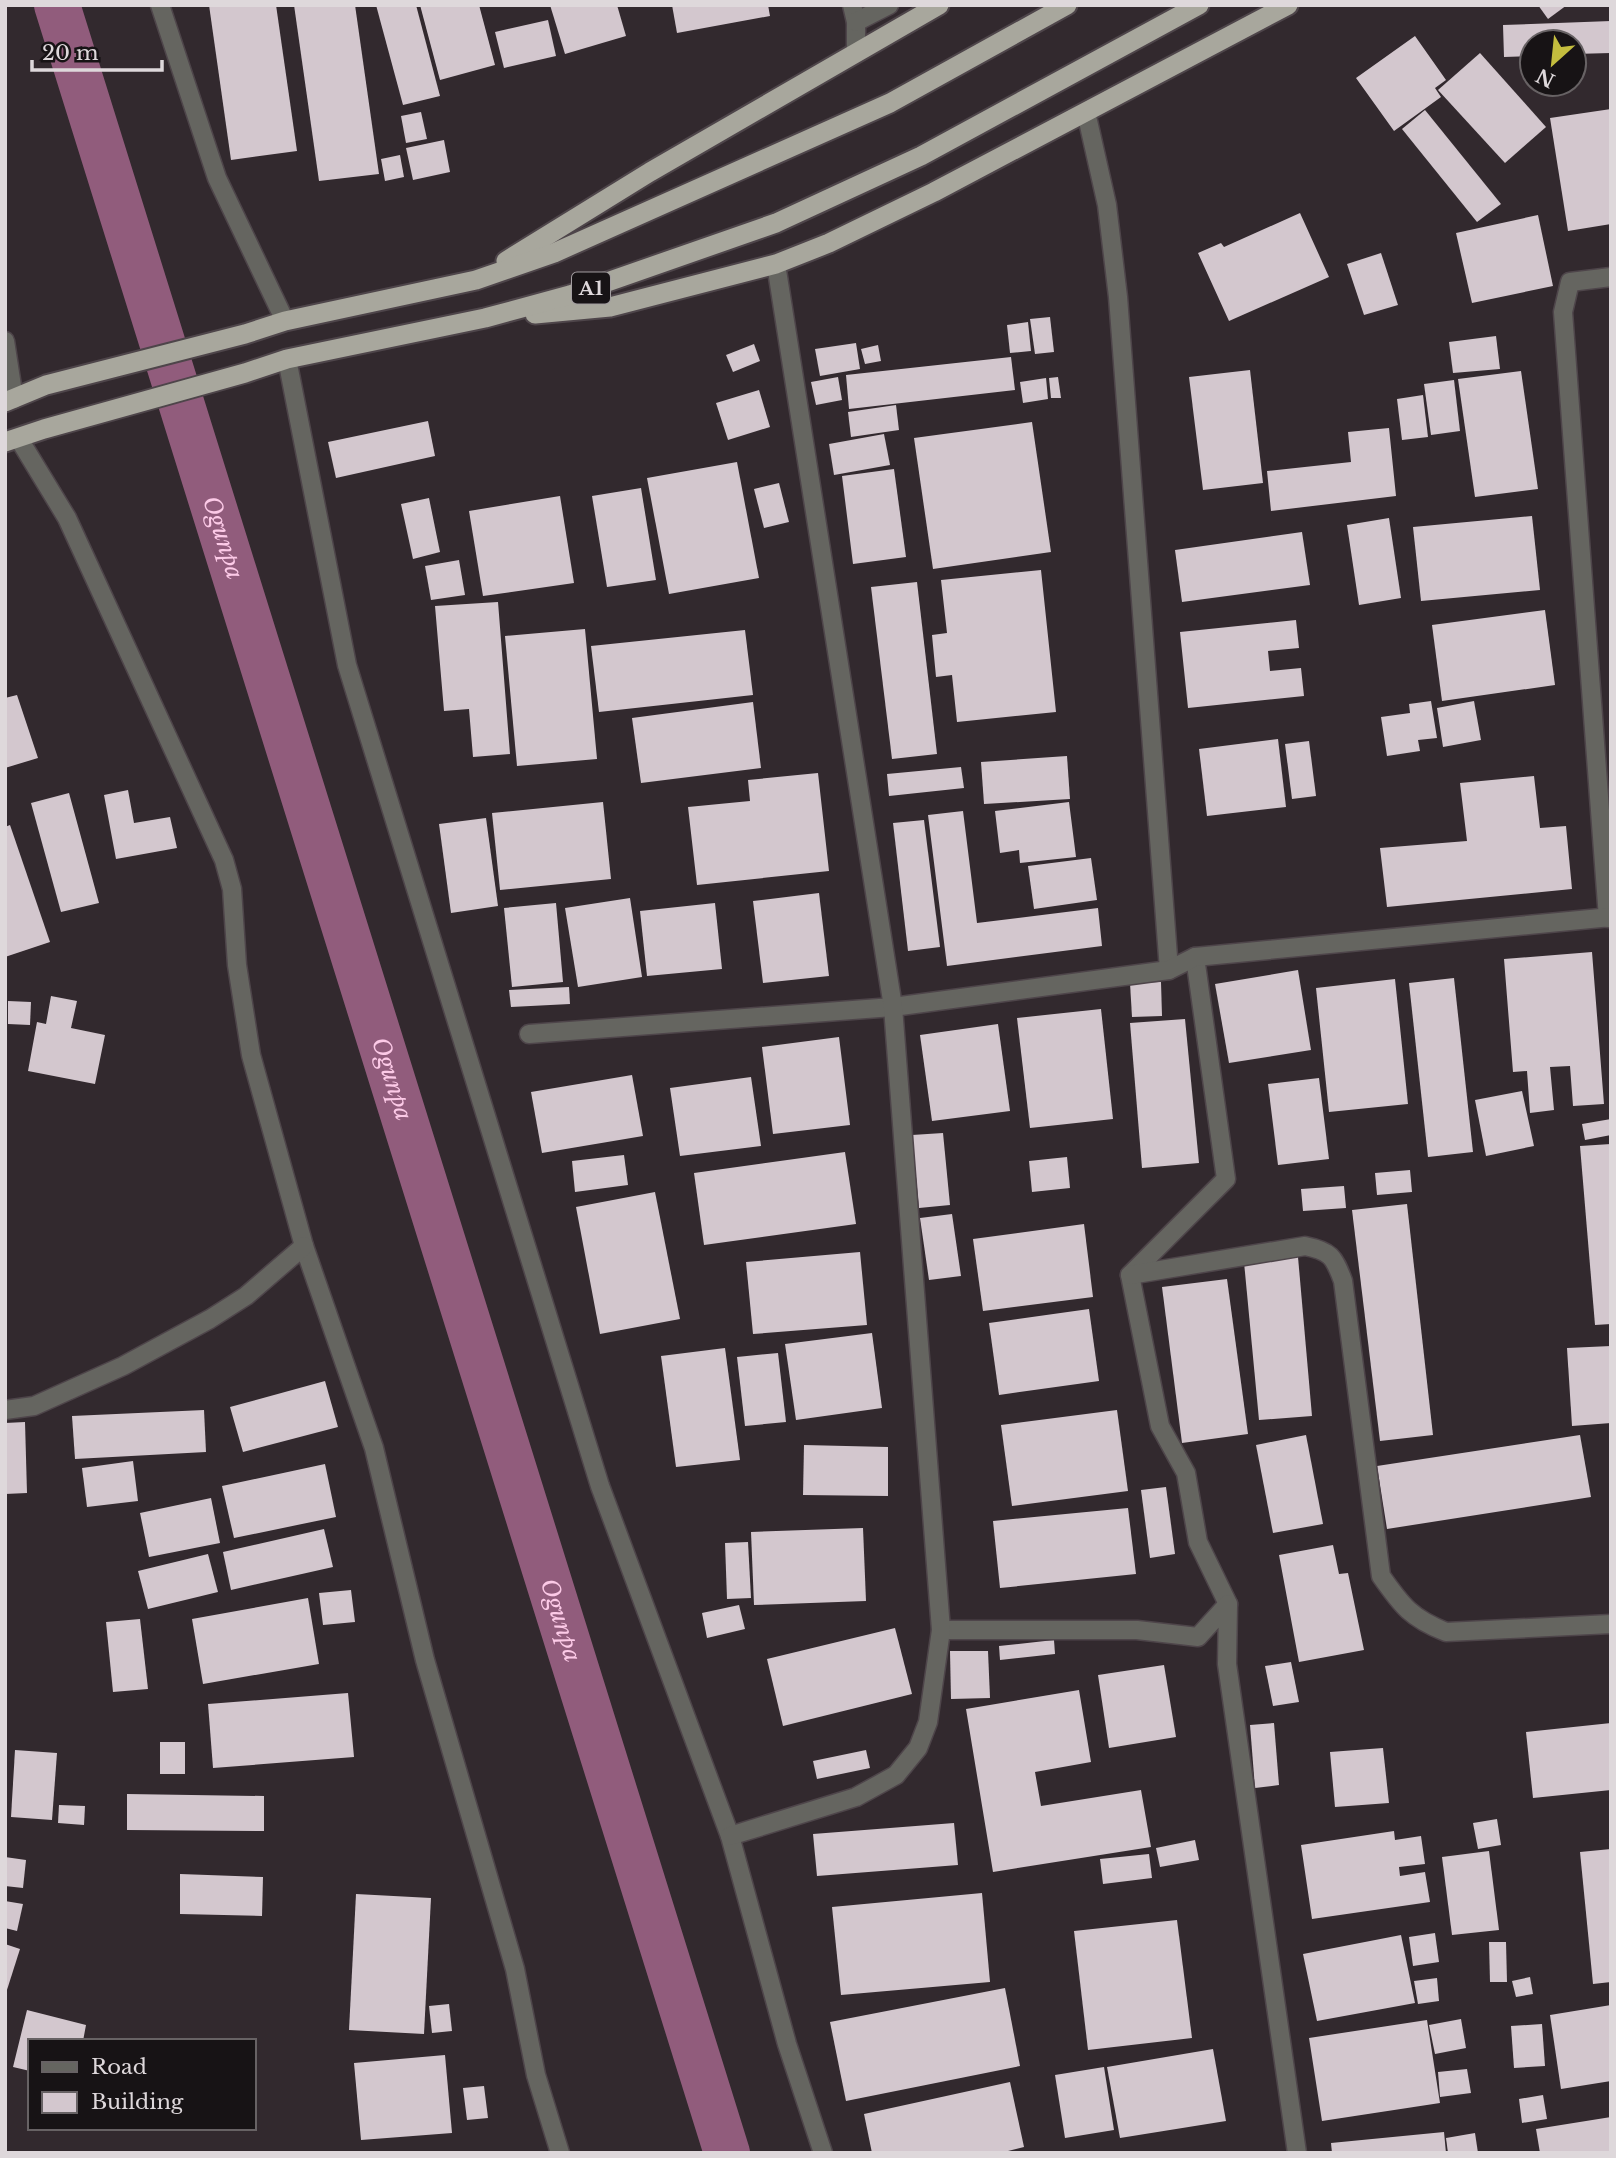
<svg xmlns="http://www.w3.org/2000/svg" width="1616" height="2158" viewBox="0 0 1616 2158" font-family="'Libre Baskerville',serif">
<rect width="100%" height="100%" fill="#32292e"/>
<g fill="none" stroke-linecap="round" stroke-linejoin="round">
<path stroke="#915c7c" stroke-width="46" id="s1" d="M57 5 727 2153"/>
</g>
<g fill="#d3c7ce">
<path d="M209 5H276L297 151 231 160Z"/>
<path d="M294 5H355L379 174 319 181Z"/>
<path d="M376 5H416L440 96 403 105Z"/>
<path d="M420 5H479L495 65 440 80Z"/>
<path d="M550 5H617L626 36 565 54Z"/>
<path d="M672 5H768L770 16 677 33Z"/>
<path d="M1538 5H1567L1548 19Z"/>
<path d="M548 20 556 56 504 68 495 32Z"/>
<path d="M1611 21V53L1574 54V42H1532V56L1504 57 1503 25Z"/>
<path d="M1415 36 1446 80 1435 88 1441 97 1394 131 1356 78Z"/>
<path d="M1480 53 1546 127 1505 163 1438 90Z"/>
<path d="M1611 109V224L1568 231 1550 118Z"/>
<path d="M1425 110 1501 204 1477 222 1402 129Z"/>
<path d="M421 112 427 139 406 143 401 116Z"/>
<path d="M444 140 450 172 413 180 406 148Z"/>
<path d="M400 155 404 177 385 181 381 159Z"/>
<path d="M1300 213 1329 277 1229 321 1198 253 1221 243 1224 247Z"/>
<path d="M1538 215 1553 286 1472 303 1456 233Z"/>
<path d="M1381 253 1398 305 1364 315 1347 264Z"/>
<path d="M1050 317 1054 352 1035 354 1030 319Z"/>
<path d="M1028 322 1031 351 1010 353 1007 325Z"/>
<path d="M1496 336 1500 369 1453 373 1449 342Z"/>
<path d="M856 343 860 369 820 376 815 349Z"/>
<path d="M754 344 760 361 733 372 726 355Z"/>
<path d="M878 345 881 361 865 364 861 349Z"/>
<path d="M1011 357 1015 390 849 409 846 375Z"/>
<path d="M1250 370 1263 483 1203 490 1189 377Z"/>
<path d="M1521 371 1538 489 1475 497 1458 379Z"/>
<path d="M838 377 842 400 816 405 811 382Z"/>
<path d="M1058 377 1061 398H1051L1049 378Z"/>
<path d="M1046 378 1048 399 1023 403 1020 382Z"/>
<path d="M1454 380 1460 431 1431 435 1424 384Z"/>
<path d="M759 390 770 427 728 440 716 403Z"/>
<path d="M1423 395 1428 437 1402 440 1397 399Z"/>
<path d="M896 405 899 430 851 437 848 412Z"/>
<path d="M428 421 435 456 336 478 328 442Z"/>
<path d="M1032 422 1051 552 933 569 914 438Z"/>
<path d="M1389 428 1396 496 1271 511 1267 471 1351 462 1348 432Z"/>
<path d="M884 434 890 465 834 475 829 444Z"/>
<path d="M737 462 759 578 669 594 647 478Z"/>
<path d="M894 469 906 557 853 564 842 476Z"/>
<path d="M779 483 789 522 764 528 754 489Z"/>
<path d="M641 488 656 580 607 587 592 496Z"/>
<path d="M560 496 574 583 483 596 469 511Z"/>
<path d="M429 498 440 552 413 559 401 504Z"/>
<path d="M1532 516 1540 590 1421 601 1413 527Z"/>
<path d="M1389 518 1401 598 1359 605 1347 525Z"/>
<path d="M1302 532 1310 585 1182 602 1175 550Z"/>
<path d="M459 560 465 595 431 600 425 566Z"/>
<path d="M1041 570 1056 712 957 722 952 675 936 677 932 635 947 633 941 580Z"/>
<path d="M917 582 937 754 892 759 871 587Z"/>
<path d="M498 602 510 754 473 757 469 709 444 711 435 606Z"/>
<path d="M1545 610 1555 685 1442 701 1432 625Z"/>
<path d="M1296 620 1299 648 1268 651 1270 671 1301 668 1304 696 1188 708 1180 632Z"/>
<path d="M585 629 597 759 517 766 505 636Z"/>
<path d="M745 630 753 695 599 712 591 646Z"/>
<path d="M17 695 38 758 5 768V698Z"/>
<path d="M1431 701 1437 738 1418 740 1420 751 1387 756 1381 717 1410 713 1409 704Z"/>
<path d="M1474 701 1481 740 1443 747 1437 708Z"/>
<path d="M753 702 761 768 641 783 632 718Z"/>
<path d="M1278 739 1286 807 1207 816 1199 749Z"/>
<path d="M1309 741 1316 796 1292 799 1285 744Z"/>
<path d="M1067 756 1070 799 984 804 981 762Z"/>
<path d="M961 767 964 788 889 796 887 774Z"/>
<path d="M818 773 829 871 697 885 688 807 750 801 748 780Z"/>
<path d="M1534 776 1540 828 1566 826 1572 889 1387 907 1380 848 1467 841 1460 783Z"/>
<path d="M128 790 134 823 170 817 177 848 116 859 104 795Z"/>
<path d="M69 793 99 903 61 912 31 803Z"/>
<path d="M603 802 611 879 500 890 492 813Z"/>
<path d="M1069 802 1076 857 1020 863 1019 850 1000 853 995 811Z"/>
<path d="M963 811 977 923 1098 908 1102 946 947 966 928 815Z"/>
<path d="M486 818 498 906 451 913 439 824Z"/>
<path d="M924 820 940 947 908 951 893 823Z"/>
<path d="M10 825 50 942 5 957V827Z"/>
<path d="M1091 858 1097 900 1034 909 1028 866Z"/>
<path d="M819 893 829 976 763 983 753 901Z"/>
<path d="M630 898 642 977 578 987 565 908Z"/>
<path d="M556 903 563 982 512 987 504 908Z"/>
<path d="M715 903 722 969 647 976 640 911Z"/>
<path d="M1592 952 1604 1104 1573 1106 1570 1066 1550 1067 1554 1110 1530 1113 1527 1071 1513 1072 1504 959Z"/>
<path d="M1298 970 1311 1050 1229 1063 1215 984Z"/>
<path d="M1454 978 1473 1152 1428 1157 1409 983Z"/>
<path d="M1395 979 1408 1104 1329 1112 1316 988Z"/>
<path d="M1161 982 1162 1016 1132 1017 1130 983Z"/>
<path d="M569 987 570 1004 511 1007 509 990Z"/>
<path d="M51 996 77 1001 71 1028 105 1035 95 1084 28 1071 37 1022 46 1024Z"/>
<path d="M8 1001 31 1002 30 1025 8 1024Z"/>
<path d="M1101 1009 1113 1119 1030 1128 1017 1018Z"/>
<path d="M1185 1019 1199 1163 1142 1168 1130 1023Z"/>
<path d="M998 1024 1010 1111 932 1121 920 1035Z"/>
<path d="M839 1037 850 1125 773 1134 762 1047Z"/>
<path d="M632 1075 643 1136 542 1153 531 1092Z"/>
<path d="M751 1077 761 1146 680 1156 670 1088Z"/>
<path d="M1319 1078 1329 1159 1278 1165 1268 1084Z"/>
<path d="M1522 1091 1534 1146 1486 1156 1475 1100Z"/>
<path d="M1611 1119V1135L1585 1140 1582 1124Z"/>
<path d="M943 1133 950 1205 919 1208 912 1135Z"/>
<path d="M1611 1144V1324L1595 1325 1580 1146Z"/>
<path d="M845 1152 856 1224 704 1245 694 1173Z"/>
<path d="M624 1155 628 1185 575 1192 572 1161Z"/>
<path d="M1067 1157 1070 1188 1032 1192 1029 1161Z"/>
<path d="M1410 1170 1412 1192 1377 1195 1375 1173Z"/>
<path d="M1344 1186 1346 1208 1303 1211 1301 1189Z"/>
<path d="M655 1192 680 1319 600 1334 576 1207Z"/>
<path d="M1407 1204 1433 1435 1380 1441 1352 1210Z"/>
<path d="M952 1214 961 1276 929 1280 920 1218Z"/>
<path d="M1084 1224 1093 1297 983 1311 973 1239Z"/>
<path d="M860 1252 867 1325 753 1334 746 1262Z"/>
<path d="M1298 1257 1312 1416 1259 1420 1244 1262Z"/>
<path d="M1227 1279 1248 1434 1182 1443 1162 1287Z"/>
<path d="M1089 1309 1099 1381 999 1395 989 1323Z"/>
<path d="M872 1333 882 1408 796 1420 785 1344Z"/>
<path d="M1611 1346V1423L1572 1426 1567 1348Z"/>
<path d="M725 1348 740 1460 676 1467 661 1356Z"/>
<path d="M778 1353 786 1422 745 1426 737 1357Z"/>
<path d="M325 1381 338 1427 243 1452 230 1407Z"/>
<path d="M204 1410 206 1452 75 1459 72 1416Z"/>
<path d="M1117 1410 1128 1491 1012 1506 1001 1425Z"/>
<path d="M25 1422 27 1493 5 1494V1423Z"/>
<path d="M1306 1435 1323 1524 1273 1533 1256 1445Z"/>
<path d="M1580 1435 1591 1497 1387 1529 1377 1466Z"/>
<path d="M804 1445 888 1447V1496L803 1495Z"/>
<path d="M133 1461 138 1501 87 1507 82 1468Z"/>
<path d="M325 1464 336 1517 234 1538 222 1486Z"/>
<path d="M1166 1487 1175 1554 1150 1558 1141 1490Z"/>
<path d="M211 1498 220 1543 149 1557 140 1513Z"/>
<path d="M1128 1508 1136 1574 1000 1588 993 1521Z"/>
<path d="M863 1528 866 1601 754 1605 751 1532Z"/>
<path d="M324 1529 333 1567 231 1590 223 1552Z"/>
<path d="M748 1542 751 1598 727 1599 725 1543Z"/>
<path d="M1333 1545 1339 1574 1348 1573 1364 1650 1299 1662 1279 1555Z"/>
<path d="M208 1554 218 1592 148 1609 138 1571Z"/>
<path d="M351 1590 355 1622 323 1625 319 1593Z"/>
<path d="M308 1598 319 1664 203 1684 192 1619Z"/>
<path d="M739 1605 745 1629 707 1638 702 1613Z"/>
<path d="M140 1619 148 1689 113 1692 106 1622Z"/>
<path d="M895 1628 912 1694 783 1726 767 1659Z"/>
<path d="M1054 1640 1055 1654 1000 1660 999 1646Z"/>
<path d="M950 1651H988L990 1698 951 1699Z"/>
<path d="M1291 1662 1299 1702 1273 1706 1265 1666Z"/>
<path d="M1164 1665 1176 1737 1109 1748 1098 1675Z"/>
<path d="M1079 1690 1091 1762 1035 1772 1041 1806 1141 1790 1151 1847 993 1872 966 1709Z"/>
<path d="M348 1693 354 1757 213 1768 208 1704Z"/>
<path d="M1274 1723 1279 1785 1255 1788 1250 1725Z"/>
<path d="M1611 1723V1790L1533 1798 1526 1732Z"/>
<rect x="160" y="1742" width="25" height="32"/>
<path d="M1383 1748 1389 1803 1335 1807 1330 1752Z"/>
<path d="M15 1750 57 1753 52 1820 11 1817Z"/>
<path d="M866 1750 870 1768 817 1779 813 1761Z"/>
<path d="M127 1794 264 1796V1831L127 1830Z"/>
<path d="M59 1805 85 1806 84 1825 58 1823Z"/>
<path d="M1497 1819 1501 1845 1478 1849 1473 1823Z"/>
<path d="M954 1823 958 1865 817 1876 813 1834Z"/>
<path d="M1394 1831 1395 1840 1421 1836 1425 1864 1399 1867 1400 1876 1425 1872 1430 1902 1312 1919 1301 1845Z"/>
<path d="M1195 1840 1199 1860 1160 1867 1156 1848Z"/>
<path d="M1611 1849V1982L1593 1984 1580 1852Z"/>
<path d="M1489 1851 1499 1930 1452 1935 1442 1857Z"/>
<path d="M1149 1854 1152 1878 1103 1884 1100 1859Z"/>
<path d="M5 1857 26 1860 23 1888 5 1886Z"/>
<path d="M180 1874 263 1877 262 1916 180 1914Z"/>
<path d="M982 1893 990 1982 841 1995 832 1907Z"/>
<path d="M356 1894 431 1898 424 2034 349 2030Z"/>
<path d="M5 1901 23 1904 17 1931 5 1928Z"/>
<path d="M1177 1920 1192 2038 1088 2050 1074 1931Z"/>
<path d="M1435 1933 1439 1962 1413 1966 1409 1937Z"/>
<path d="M1401 1935 1415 2003 1317 2021 1303 1954Z"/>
<path d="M1489 1942H1506L1507 1982H1490Z"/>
<path d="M5 1944 20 1949 6 1993H5Z"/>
<path d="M1530 1977 1533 1994 1516 1997 1512 1981Z"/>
<path d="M1437 1978 1439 2001 1418 2004 1414 1981Z"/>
<path d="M1005 1988 1020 2066 846 2101 830 2022Z"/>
<path d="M449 2004 452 2031 432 2033 429 2006Z"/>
<path d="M1611 2005V2081L1561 2089 1550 2015Z"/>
<path d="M27 2010 86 2025 83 2041H30V2071L13 2067Z"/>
<path d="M1461 2019 1466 2048 1435 2054 1429 2025Z"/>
<path d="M1427 2020 1440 2103 1322 2121 1309 2038Z"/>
<path d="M1542 2024 1545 2066 1514 2068 1511 2026Z"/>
<path d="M1213 2049 1226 2121 1120 2138 1107 2067Z"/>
<path d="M445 2055 452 2133 361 2140 354 2063Z"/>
<path d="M1104 2067 1114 2130 1065 2138 1055 2075Z"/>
<path d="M1467 2069 1471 2093 1440 2097 1438 2072Z"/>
<path d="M1010 2082 1024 2147 1000 2153H872L864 2114Z"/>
<path d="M484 2086 488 2118 467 2120 463 2088Z"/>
<path d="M1543 2095 1547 2119 1522 2123 1519 2099Z"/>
<path d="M1611 2117V2153H1540L1536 2129Z"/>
<path d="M1444 2132 1446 2153H1332L1331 2143Z"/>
<path d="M1475 2133 1478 2153H1448L1446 2138Z"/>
</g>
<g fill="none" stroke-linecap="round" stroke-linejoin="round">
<defs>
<g id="minor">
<path d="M160 5 217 178 285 321"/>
<path d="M852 5 856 22V52"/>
<path d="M856 22 889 5"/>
<path d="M1086 112 1107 205 1118 297 1169 970"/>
<path d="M5 341 14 399"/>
<path d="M287 359 347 665 600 1486 730 1836 787 2044 823 2153"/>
<path d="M19 439 67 518 224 860 232 889 237 965 251 1055 304 1246 374 1448 425 1660 515 1969 536 2075 560 2153"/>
<path d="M1608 918 1563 312 1570 282 1611 277"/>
<path d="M1195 957 1226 1179 1130 1275 1160 1426 1186 1473 1198 1542 1228 1604"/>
<path d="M529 1034 893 1007 1169 970 1195 957 1611 917"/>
<path d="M1130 1275 1305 1246C1330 1251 1334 1256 1343 1281L1381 1576C1402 1606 1411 1618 1446 1632L1611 1624"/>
<path d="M5 1410 34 1406 123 1366 210 1319 246 1296 304 1246"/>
<path d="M941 1630H1137L1198 1637 1228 1604 1227 1664 1297 2153"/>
<path d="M730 1836 856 1797 896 1775 918 1748 928 1722 941 1630 893 1007 776 264"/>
</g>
<g id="trunk">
<path d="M506 261 650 172 939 5"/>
<path d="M535 314 610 307 776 264 829 243 934 192 1288 5"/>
<path d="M5 402 46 385 245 334 285 321 476 280 554 253 890 103 1067 5"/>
<path d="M5 442 44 429 245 373 287 359 485 318 570 295 776 223 921 156 1199 5"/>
</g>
</defs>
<use href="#minor" stroke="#4e454a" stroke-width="21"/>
<use href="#trunk" stroke="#4e454a" stroke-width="23"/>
<use href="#minor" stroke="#656560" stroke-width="18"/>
<use href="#trunk" stroke="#a8a79d" stroke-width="19"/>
</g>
<g text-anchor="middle" stroke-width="7" stroke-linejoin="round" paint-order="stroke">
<rect fill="#171315" stroke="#a29da0" stroke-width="2" x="572" y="272.5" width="38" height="31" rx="5"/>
<g font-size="19" font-weight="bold" fill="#ded8db">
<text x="591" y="295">A1</text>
</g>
<g font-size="23" font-style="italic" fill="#fccae7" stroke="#171315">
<text dy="8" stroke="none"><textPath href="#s1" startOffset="558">Ogunpa</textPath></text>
<text dy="8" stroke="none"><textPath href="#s1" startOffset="1125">Ogunpa</textPath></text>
<text dy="8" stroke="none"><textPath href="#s1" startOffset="1692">Ogunpa</textPath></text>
</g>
</g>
<rect width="1616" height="2158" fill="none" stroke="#ded8db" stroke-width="14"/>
<rect x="28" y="2039" width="228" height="91" fill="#171315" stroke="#676264" stroke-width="2"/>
<rect x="42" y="2062" width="35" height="10" fill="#656560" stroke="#676264" stroke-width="2"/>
<text x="91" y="2074" font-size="21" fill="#ded8db">Road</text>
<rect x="42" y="2092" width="35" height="21" fill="#d3c7ce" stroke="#676264" stroke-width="2"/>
<text x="91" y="2109" font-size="21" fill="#ded8db">Building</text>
<g transform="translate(1553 63) rotate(207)"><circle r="33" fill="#171315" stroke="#676264" stroke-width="2"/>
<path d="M0-5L12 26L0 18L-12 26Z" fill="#c4bd3e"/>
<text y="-10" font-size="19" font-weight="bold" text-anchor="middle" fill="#ded8db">N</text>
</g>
<path d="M32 60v10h130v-10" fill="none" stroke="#ded8db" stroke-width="3.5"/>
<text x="42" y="60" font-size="21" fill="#ded8db" stroke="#171315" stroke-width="5" paint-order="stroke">20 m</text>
</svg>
